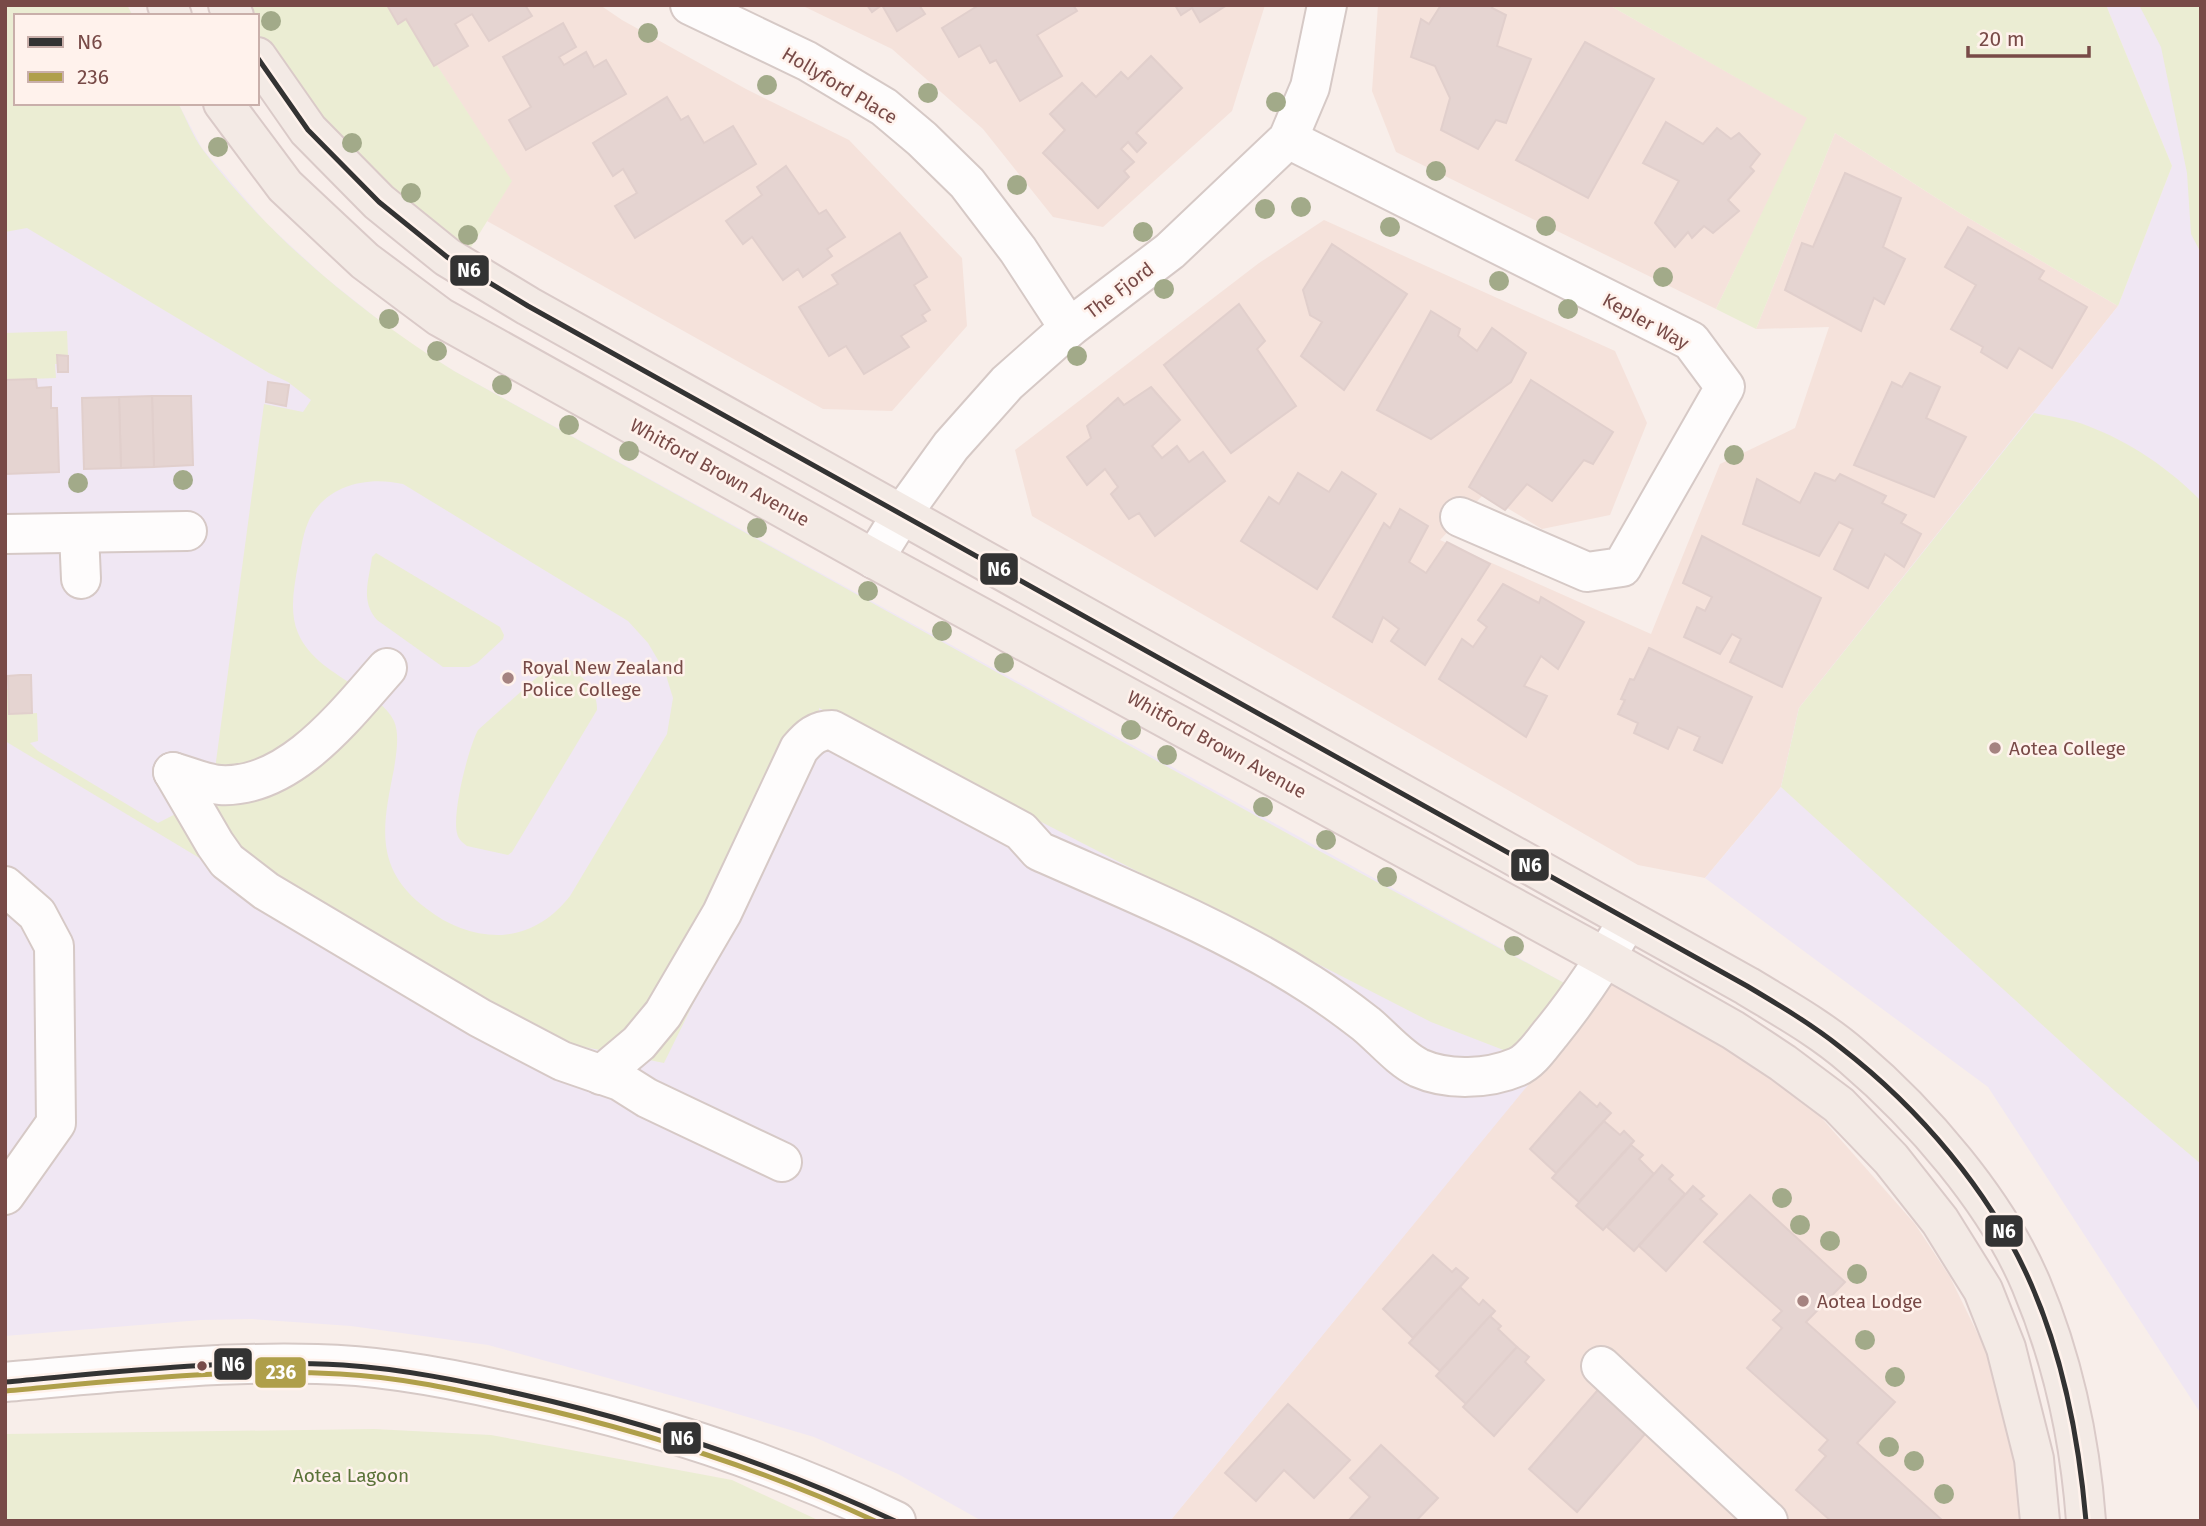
<svg xmlns="http://www.w3.org/2000/svg" width="2206" height="1526" viewBox="0 0 2206 1526" font-family="'Fira Sans',sans-serif">
<rect width="100%" height="100%" fill="#f8eeea"/>
<g fill="#f5e2db">
<path d="M398 5H600L622 20 746 89 849 140 962 258 967 326 892 411 823 409 487 221 511 181Z"/>
<path d="M801 5H1265L1232 111 1103 227 1053 217 983 129 892 49Z"/>
<path d="M1378 5H1609L1808 118 1716 309 1396 152 1372 91Z"/>
<path d="M1835 133 1960 213 2118 306 1799 708 1781 787 1705 878 1638 865 1032 516 1015 450 1259 263 1324 220 1615 351 1647 423 1610 515 1542 529 1484 494 1440 540 1651 634 1720 464 1795 428 1829 327 1756 329Z"/>
<path d="M1614 979 1725 1043 1819 1115 1915 1224 1950 1277 1989 1357 2017 1466 2022 1521H1170Z"/>
</g>
<g fill="#f0e7f3">
<path d="M5 5H127L133 16H16V103H178L202 148 267 224 326 278 404 340 454 371 1597 1001 1170 1521H982L898 1474 814 1437 724 1410 488 1345 351 1326 252 1319 201 1320 5 1336Z"/>
<path d="M2106 5H2201V1414L1988 1087 1705 878 1781 787 1799 708 2118 306 2172 166Z"/>
</g>
<g fill="#ebedd3">
<path d="M5 5H127L133 16H16V103H178C186 118 193 137 203 150 271 239 360 312 454 371L1312 847 1566 984 1521 1047 1506 1051 1431 1022 819 708 821 744 664 1063 555 1041 261 875 204 808 377 701C384 707 390 713 394 721 400 735 396 755 394 769 382 828 374 869 427 909 449 926 474 936 502 935 530 933 553 918 570 896L667 734 673 698 665 672 648 643 628 621 403 484C369 476 328 484 310 518 303 532 301 549 298 565 294 587 289 612 298 633 309 659 334 672 356 687L307 740 241 771 215 769 264 404 303 412 311 400 288 382 269 373 27 228 5 232Z"/>
<path d="M245 5H398L512 181 468 252 411 209 339 141 259 34 257 16H250Z"/>
<path d="M1609 5H2106L2172 166 2118 306 1960 213 1835 133 1756 329 1716 309 1807 118Z"/>
<path d="M2139 5H2201V253L2191 234 2187 173 2161 47Z"/>
<path d="M67 331 68 356H58L57 364H55L56 378 5 380V333Z"/>
<path d="M2034 413C2052 417 2071 419 2088 426 2130 442 2170 469 2201 501V1164L2116 1092 1781 787 1799 708Z"/>
<path d="M376 553 500 627 504 635 503 639 477 663 469 667H443L377 620C360 601 369 580 372 557Z"/>
<path d="M552 666C576 666 598 686 597 710L512 852 508 855 467 846C463 843 458 839 457 833 452 813 468 749 478 730L545 670Z"/>
<path d="M5 689H9L10 714 37 713 38 741 30 743 38 751 158 823 187 808 221 871 5 741Z"/>
<path d="M374 1429 491 1435 732 1480 820 1521H5V1434Z"/>
</g>
<g fill="#e5d4d1" stroke="#e1cfcc" stroke-width="2">
<path d="M387 5H525L532 16 489 41 472 14 455 24 468 46 434 66 406 19 398 24Z"/>
<path d="M867 5H919L925 14 897 31 882 5 872 12Z"/>
<path d="M979 5H1073L1077 11 1037 35 1062 76 1020 101 996 60 990 63 980 45 959 57 942 28Z"/>
<path d="M1175 5H1227L1200 22 1192 8 1181 15Z"/>
<path d="M1441 5H1493L1492 8 1506 15 1497 46 1531 59 1506 123 1496 120 1478 149 1441 130 1450 98 1435 66 1411 57 1421 19 1429 24Z"/>
<path d="M563 23 576 47 559 57 564 65 586 52 594 67 606 60 626 94 526 150 509 120 531 107 503 57Z"/>
<path d="M1585 42 1654 79 1588 198 1516 160Z"/>
<path d="M1151 56 1182 88 1136 133 1146 143 1137 152 1128 142 1121 149 1134 162 1124 171 1129 177 1098 208 1043 153 1065 130 1050 114 1082 83 1096 97 1121 72 1128 79Z"/>
<path d="M667 97 681 120 688 116 704 143 733 126 756 164 635 238 615 206 637 193 623 169 613 176 593 143Z"/>
<path d="M1666 122 1703 144 1717 128 1731 139 1739 133 1760 154 1750 167 1754 171 1728 200 1739 211 1713 233 1704 226 1692 238 1688 232 1675 247 1655 223 1679 181 1643 163Z"/>
<path d="M786 166 819 214 826 210 845 237 827 249 832 256 803 277 798 269 783 280 752 237 743 244 726 221 762 195 757 187Z"/>
<path d="M1845 173 1901 198 1883 247 1905 259 1884 304 1874 298 1861 331 1785 290 1802 243 1813 247Z"/>
<path d="M1968 227 2044 271 2039 279 2087 307 2052 368 2019 348 2007 368 1981 352 1983 347 1951 329 1976 285 1945 267Z"/>
<path d="M900 233 927 277 914 285 930 310 922 315 926 321 901 336 909 347 864 374 846 346 829 356 799 307 838 284 832 275Z"/>
<path d="M1332 244 1407 294 1344 390 1301 356 1322 322 1310 315 1303 290Z"/>
<path d="M1239 304 1265 341 1257 349 1296 406 1231 453 1164 365Z"/>
<path d="M1431 311 1460 329 1458 336 1477 351 1492 328 1526 353 1511 382 1431 439 1377 410Z"/>
<path d="M57 355 68 356V372H58Z"/>
<path d="M1910 373 1940 387 1926 418 1966 437 1934 497 1854 465 1892 382 1902 387Z"/>
<path d="M36 379 37 388 51 387V408H57L59 472 5 474V380Z"/>
<path d="M1531 380 1613 432 1593 464 1584 460 1552 501 1527 484 1505 510 1469 487Z"/>
<path d="M268 382 289 385 286 406 266 402Z"/>
<path d="M1151 387 1180 420 1152 446 1162 458 1177 446 1189 462 1203 452 1225 481 1155 536 1139 513 1129 519 1111 494 1118 487 1105 469 1087 485 1067 457 1091 438 1087 426 1118 398 1124 405Z"/>
<path d="M152 396H191L193 465 154 467Z"/>
<path d="M152 396 154 467 121 468 119 397Z"/>
<path d="M119 397 121 468 84 469 82 398Z"/>
<path d="M1342 472 1376 494 1317 589 1241 541 1269 497 1279 504 1298 473 1329 492Z"/>
<path d="M1815 473 1835 481 1840 474 1886 496 1882 503 1906 515 1901 523 1921 534 1904 567 1885 554 1868 588 1834 569 1853 529 1839 522 1819 556 1743 524 1757 479 1800 503Z"/>
<path d="M1400 509 1428 526 1409 562 1426 573 1447 542 1490 564 1425 665 1391 641 1399 629 1383 617 1372 642 1333 617 1384 523 1390 528Z"/>
<path d="M1702 536 1821 598 1782 687 1730 662 1741 639 1732 634 1720 654 1684 637 1697 607 1705 611 1712 597 1683 583Z"/>
<path d="M1503 584 1539 603 1541 597 1584 622 1558 669 1541 656 1524 686 1547 696 1526 737 1439 679 1462 639 1473 647 1487 627 1478 620Z"/>
<path d="M1649 648 1752 697 1722 763 1694 750 1700 737 1678 727 1668 749 1634 733 1638 723 1618 714 1625 700 1621 699 1630 679 1634 680Z"/>
<path d="M20 675H31L32 713 9 714 8 676Z"/>
<path d="M1580 1092 1597 1107 1600 1103 1611 1113 1556 1173 1530 1149Z"/>
<path d="M1604 1121 1620 1135 1624 1131 1634 1141 1579 1202 1552 1178Z"/>
<path d="M1631 1145 1643 1155 1639 1159 1654 1174 1603 1230 1576 1206Z"/>
<path d="M1662 1165 1673 1175 1669 1179 1685 1194 1634 1251 1607 1227Z"/>
<path d="M1693 1186 1704 1196 1700 1199 1717 1214 1666 1271 1639 1246Z"/>
<path d="M1750 1195 1845 1282 1806 1322 1895 1402 1857 1443 1943 1521H1831L1796 1490 1826 1456 1819 1450 1828 1440 1747 1368 1782 1328 1773 1320 1782 1311 1704 1242Z"/>
<path d="M1433 1255 1452 1272 1456 1268 1468 1278 1413 1338 1383 1309Z"/>
<path d="M1460 1287 1479 1305 1483 1300 1495 1311 1440 1371 1409 1343Z"/>
<path d="M1490 1316 1501 1326 1498 1329 1517 1347 1466 1404 1436 1376Z"/>
<path d="M1517 1347 1529 1357 1525 1362 1544 1380 1494 1436 1463 1407Z"/>
<path d="M1604 1383 1652 1426 1577 1512 1529 1469Z"/>
<path d="M1288 1404 1350 1460 1314 1498 1284 1470 1256 1501 1225 1473Z"/>
<path d="M1381 1445 1438 1498 1416 1521H1348L1370 1497 1350 1478Z"/>
</g>
<g fill="none" stroke-linecap="round" stroke-linejoin="round">
<defs>
<g id="minor">
<path d="M690 5 807 61 884 107 922 139 967 183 1018 250 1069 328"/>
<path d="M1288 139 1691 341 1725 387 1622 567 1587 572 1460 517"/>
<path d="M79 533 81 579"/>
<path d="M5 534 187 531"/>
<path d="M874 559 902 514 951 446 1007 383 1069 328 1170 251 1288 139 1310 87 1327 5"/>
<path d="M173 772 215 844 227 861 266 891 480 1018 562 1061 620 1081 647 1098 782 1162"/>
<path d="M173 772C188 776 205 784 220 785 290 789 346 714 387 668"/>
<path d="M5 886 37 914 54 946 56 1123 5 1195"/>
<path d="M601 1075 639 1043 663 1014 722 913 799 749C809 737 817 730 832 730L1021 831 1039 851C1131 892 1224 929 1310 984 1329 996 1348 1010 1366 1024 1383 1038 1399 1058 1419 1068 1448 1081 1489 1079 1517 1067 1531 1061 1541 1045 1551 1033 1581 996 1604 961 1628 920"/>
<path d="M1601 1366 1768 1521"/>
<path d="M5 1382C109 1373 212 1361 317 1364 380 1365 444 1377 505 1391 639 1419 772 1461 896 1521"/>
</g>
<g id="major">
<path d="M167 5 172 16"/>
<path d="M228 5 234 16"/>
<path d="M257 57 308 130 379 202 447 257 528 306 1747 986C1783 1008 1821 1029 1853 1057 1921 1115 1996 1201 2031 1284 2063 1360 2080 1439 2086 1521"/>
<path d="M223 103 285 186 365 261 440 317 874 559 1606 958 1733 1030 1783 1063 1839 1105 1891 1159 1940 1221 1983 1290 2006 1348 2034 1459 2040 1521"/>
</g>
</defs>
<use href="#minor" stroke="#d6c9c6" stroke-width="42"/>
<use href="#major" stroke="#dacac8" stroke-width="42"/>
<use href="#minor" stroke="#fefcfc" stroke-width="38"/>
<use href="#major" stroke="#f3eae5" stroke-width="38"/>
<defs>
<g id="bus-1">
<path d="M257 57 308 130 379 202 447 257 528 306 1747 986C1779 1005 1811 1024 1840 1047 1919 1108 1991 1192 2031 1284 2064 1359 2079 1440 2086 1521"/>
<path d="M5 1382C117 1372 231 1358 343 1365 403 1369 462 1381 520 1394 650 1423 775 1465 895 1521"/>
</g>
<path id="bus-2" d="M6 1391C117 1381 228 1368 340 1374 400 1377 459 1390 517 1403 640 1430 760 1468 875 1521"/>
</defs>
<use href="#bus-1" stroke="#fff2ec" stroke-width="10"/>
<use href="#bus-2" stroke="#fff2ec" stroke-width="10"/>
<use href="#bus-1" stroke="#333" stroke-width="5"/>
<use href="#bus-2" stroke="#af9f4a" stroke-width="5"/>
</g>
<g fill="#a2aa89">
<circle cx="271" cy="21" r="10"/>
<circle cx="648" cy="33" r="10"/>
<circle cx="767" cy="85" r="10"/>
<circle cx="928" cy="93" r="10"/>
<circle cx="1276" cy="102" r="10"/>
<circle cx="352" cy="143" r="10"/>
<circle cx="218" cy="147" r="10"/>
<circle cx="1436" cy="171" r="10"/>
<circle cx="1017" cy="185" r="10"/>
<circle cx="411" cy="193" r="10"/>
<circle cx="1301" cy="207" r="10"/>
<circle cx="1265" cy="209" r="10"/>
<circle cx="1546" cy="226" r="10"/>
<circle cx="1390" cy="227" r="10"/>
<circle cx="1143" cy="232" r="10"/>
<circle cx="468" cy="235" r="10"/>
<circle cx="1663" cy="277" r="10"/>
<circle cx="1499" cy="281" r="10"/>
<circle cx="1164" cy="289" r="10"/>
<circle cx="1568" cy="309" r="10"/>
<circle cx="389" cy="319" r="10"/>
<circle cx="437" cy="351" r="10"/>
<circle cx="1077" cy="356" r="10"/>
<circle cx="502" cy="385" r="10"/>
<circle cx="569" cy="425" r="10"/>
<circle cx="629" cy="451" r="10"/>
<circle cx="1734" cy="455" r="10"/>
<circle cx="183" cy="480" r="10"/>
<circle cx="78" cy="483" r="10"/>
<circle cx="757" cy="528" r="10"/>
<circle cx="868" cy="591" r="10"/>
<circle cx="942" cy="631" r="10"/>
<circle cx="1004" cy="663" r="10"/>
<circle cx="1131" cy="730" r="10"/>
<circle cx="1167" cy="755" r="10"/>
<circle cx="1263" cy="807" r="10"/>
<circle cx="1326" cy="840" r="10"/>
<circle cx="1387" cy="877" r="10"/>
<circle cx="1514" cy="946" r="10"/>
<circle cx="1782" cy="1198" r="10"/>
<circle cx="1800" cy="1225" r="10"/>
<circle cx="1830" cy="1241" r="10"/>
<circle cx="1857" cy="1274" r="10"/>
<circle cx="1865" cy="1340" r="10"/>
<circle cx="1895" cy="1377" r="10"/>
<circle cx="1889" cy="1447" r="10"/>
<circle cx="1914" cy="1461" r="10"/>
<circle cx="1944" cy="1494" r="10"/>
</g>
<g fill="#a58380" stroke="#fff2ec" stroke-width="2.5">
<circle cx="508" cy="678" r="7"/>
<circle cx="1995" cy="748" r="7"/>
<circle cx="1803" cy="1301" r="7"/>
</g>
<circle fill="#784a47" stroke="#fff2ec" stroke-width="2.5" cx="202" cy="1366" r="6"/>
<g text-anchor="middle" stroke-width="5" stroke-linejoin="round" paint-order="stroke">
<g font-size="19" fill="#784a47" stroke="#fff2ec">
<text transform="translate(840 85) rotate(31)" y="7">Hollyford Place</text>
<text transform="translate(1119 290) rotate(-37)" y="7">The Fjord</text>
<text transform="translate(1646 321) rotate(29)" y="7">Kepler Way</text>
<text transform="translate(720 472) rotate(29)" y="7">Whitford Brown Avenue</text>
<text transform="translate(1217 744) rotate(29)" y="7">Whitford Brown Avenue</text>
</g>
<g font-size="19" fill="#784a47" stroke="#fff2ec" text-anchor="start">
<text x="522" y="674">Royal New Zealand<tspan x="522" dy="22">Police College</tspan></text>
<text x="2009" y="755">Aotea College</text>
<text x="1817" y="1308">Aotea Lodge</text>
</g>
<g font-size="19" fill="#5b7339" stroke="#fff2ec">
<text x="351" y="1482">Aotea Lagoon</text>
</g>
</g>
<g stroke="#fff2ec" stroke-width="2.5">
<rect x="449" y="254" width="41" height="33" rx="7" fill="#333"/>
<rect x="979" y="552" width="40" height="34" rx="7" fill="#333"/>
<rect x="1510" y="848" width="40" height="34" rx="7" fill="#333"/>
<rect x="1984" y="1214" width="40" height="34" rx="7" fill="#333"/>
<rect x="213" y="1347" width="40" height="34" rx="7" fill="#333"/>
<rect x="254" y="1356" width="53" height="33" rx="7" fill="#af9f4a"/>
<rect x="662" y="1421" width="40" height="34" rx="7" fill="#333"/>
</g>
<g font-size="19" text-anchor="middle" font-weight="bold" fill="#fff">
<text x="469" y="277">N6</text>
<text x="999" y="576">N6</text>
<text x="1530" y="872">N6</text>
<text x="2004" y="1238">N6</text>
<text x="233" y="1371">N6</text>
<text x="281" y="1379">236</text>
<text x="682" y="1445">N6</text>
</g>
<rect width="2206" height="1526" fill="none" stroke="#784a47" stroke-width="14"/>
<rect x="14" y="14" width="245" height="91" fill="#fff2ec" stroke="#c9afaa" stroke-width="2"/>
<rect x="28" y="37" width="35" height="10" fill="#333333" stroke="#c9afaa" stroke-width="2"/>
<text x="77" y="49" font-size="21" fill="#784a47">N6</text>
<rect x="28" y="72" width="35" height="10" fill="#af9f4a" stroke="#c9afaa" stroke-width="2"/>
<text x="77" y="84" font-size="21" fill="#784a47">236</text>
<path d="M1968 46v10h121v-10" fill="none" stroke="#784a47" stroke-width="3.5"/>
<text x="1979" y="46" font-size="21" fill="#784a47" stroke="#fff2ec" stroke-width="5" paint-order="stroke">20 m</text>
</svg>
